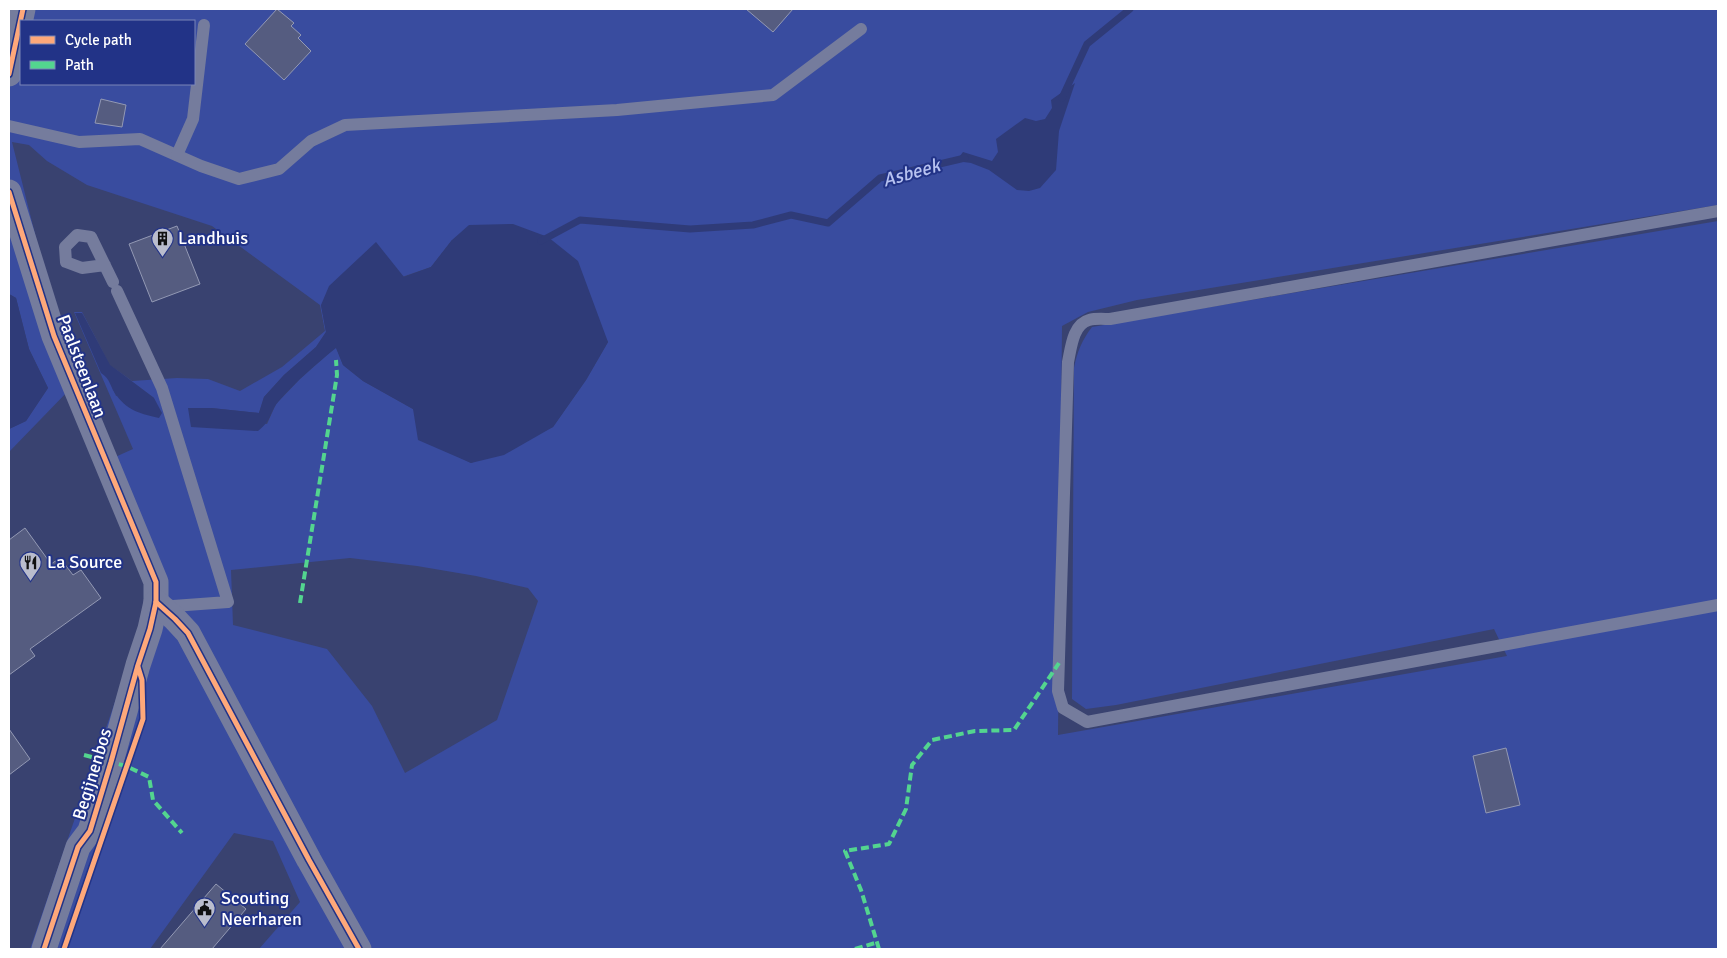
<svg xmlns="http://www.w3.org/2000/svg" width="1727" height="958" viewBox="0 0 1727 958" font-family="Signika,sans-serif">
<rect width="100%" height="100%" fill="#394270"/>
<path fill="#394c9f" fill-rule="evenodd" d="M9 9H1718V205L1137 300 1088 312 1062 326 1058 735 1507 656 1494 629 1116 705 1086 709 1072 699 1074 368C1077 352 1082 340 1092 327L1718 221V949H259L300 902 273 841 234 833 150 949H30L150 600 70 389 9 452V429L26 421 48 388 29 349 16 298 9 294ZM21 21H194V84H21ZM12 142 29 145 47 161 87 185 212 226 320 305 325 331 282 367 240 391 208 379 177 378 132 381 110 365 82 312H74L133 449 113 458 49 290ZM541 235 548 237 608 342 586 380 553 427 471 463 453 454 413 409 363 381 343 365 336 347 300 379 276 404 267 424 188 408H211L259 413 264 397 284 375 316 347 326 332 321 305 431 267 452 240ZM82 313 110 365 154 398 116 396ZM350 558 417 566 476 576 528 588 538 601 497 720 405 773 372 706 327 649 233 625 231 570Z"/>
<g fill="#2f3b78">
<path d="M1075 83 1059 131 1056 170 1040 188 1029 191 1017 190 989 170 971 163 956 161 963 152 992 161 998 152 996 139 1025 118 1036 121 1045 119 1052 108 1051 100Z"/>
<path d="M513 224 548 237 578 261 608 342 586 380 553 427 504 455 471 463 418 440 413 409 363 381 343 365 336 348C316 364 295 382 278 402 269 413 272 420 258 431L191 427 188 408H211L259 413 264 397 284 375 316 347 326 332 321 305 329 286 376 242 404 277 431 267 452 240 469 225Z"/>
<path d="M9 294 16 298 29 349 48 388 26 421 9 429Z"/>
<path d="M75 313H82L110 365 154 398 162 413 159 418C142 414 128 411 117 396 110 388 111 379 101 373Z"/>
</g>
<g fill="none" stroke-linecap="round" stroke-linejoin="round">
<g stroke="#2f3b78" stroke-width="7">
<path d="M1062 98 1087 44 1130 9"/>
<path d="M541 241 580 220 690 229 753 225 791 215 828 223 880 178 965 158"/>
</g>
</g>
<g fill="#555c80" stroke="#9399b4">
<path d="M277 9 294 23 291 26 301 35 298 38 311 51 284 80 245 44Z"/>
<path d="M746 9H793L773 32Z"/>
<path d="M101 99 126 105 122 127 95 123Z"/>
<path d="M177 226 200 284 152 302 129 244Z"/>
<path d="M25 528 51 564 60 558 73 575 81 570 101 598 30 649 35 656 9 675V540Z"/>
<path d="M9 729 30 759 9 775Z"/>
<path d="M1506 748 1520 805 1486 813 1473 756Z"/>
<path d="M216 884 246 909 212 949H160Z"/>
</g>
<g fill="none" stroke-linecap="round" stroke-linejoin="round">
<g stroke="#757c9d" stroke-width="12">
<path d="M9 126 79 142 140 139 201 166 239 179 279 169 311 141 345 125 617 110 773 95 861 29"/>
<path d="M177 155 193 119 204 25"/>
<path d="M1718 211 1110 319C1104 319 1096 318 1089 320 1073 324 1071 348 1068 362L1058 691 1063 708 1087 722 1718 605"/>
<path d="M105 265 82 268 66 262 65 247 77 235 91 237 113 282"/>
<path d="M117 291 162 388 228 602 173 606 164 604"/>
</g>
<g stroke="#757c9d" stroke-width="25">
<path d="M9 74 23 9"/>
<path d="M9 192 54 336 156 582V602L150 629 138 665 111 762 90 831 78 847 44 949"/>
<path d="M156 602 175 619 188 633 309 860 359 949"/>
</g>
<g stroke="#53d58f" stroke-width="4" stroke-dasharray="8 4" stroke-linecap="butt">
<path d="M300 603 337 375 336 360"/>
<path d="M84 755 126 766 149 777 153 800 182 833"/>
<path d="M855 949 875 943"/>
<path d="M879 949 861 890 845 851 889 844 906 809 912 765 932 740 975 731 1014 730 1059 663"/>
</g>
<defs>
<g id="cycleway">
<path d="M9 74 23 9"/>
<path d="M9 192 54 336 156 582V602L150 629 138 665 111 762 90 831 78 847 44 949"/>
<path d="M156 602 175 619 188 633 309 860 359 949"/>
<path d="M64 949 143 719 142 680 138 667"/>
</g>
</defs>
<use href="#cycleway" stroke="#223387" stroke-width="8"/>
<use href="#cycleway" stroke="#fea87a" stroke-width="5"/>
</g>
<defs>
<symbol id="building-pin" viewBox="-11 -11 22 30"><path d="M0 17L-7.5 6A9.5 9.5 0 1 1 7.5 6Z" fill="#babdcd" stroke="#223387"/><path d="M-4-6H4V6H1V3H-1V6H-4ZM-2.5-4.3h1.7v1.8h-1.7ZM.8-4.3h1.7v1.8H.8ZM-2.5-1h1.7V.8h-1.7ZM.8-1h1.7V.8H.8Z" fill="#111"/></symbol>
<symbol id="restaurant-pin" viewBox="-11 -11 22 30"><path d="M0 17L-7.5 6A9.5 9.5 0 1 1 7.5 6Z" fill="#babdcd" stroke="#223387"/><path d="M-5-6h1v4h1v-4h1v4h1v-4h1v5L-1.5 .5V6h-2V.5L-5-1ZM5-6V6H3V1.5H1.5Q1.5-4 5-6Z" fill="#111"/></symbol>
<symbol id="civic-pin" viewBox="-11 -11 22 30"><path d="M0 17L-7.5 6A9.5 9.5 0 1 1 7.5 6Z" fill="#babdcd" stroke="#223387"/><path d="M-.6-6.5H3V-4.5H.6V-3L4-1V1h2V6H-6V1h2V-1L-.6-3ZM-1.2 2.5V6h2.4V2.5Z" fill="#111"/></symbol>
</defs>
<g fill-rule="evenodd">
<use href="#building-pin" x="150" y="226" width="25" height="34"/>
<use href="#restaurant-pin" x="18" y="550" width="25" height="34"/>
<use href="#civic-pin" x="192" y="896" width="25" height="34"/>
</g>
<g text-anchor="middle" stroke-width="4" stroke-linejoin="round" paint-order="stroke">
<g font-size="18" fill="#fff" stroke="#223387" text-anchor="start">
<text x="178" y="244">Landhuis</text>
<text x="47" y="568">La Source</text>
<text x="221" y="904">Scouting<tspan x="221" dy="21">Neerharen</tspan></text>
</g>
<g font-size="18" fill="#fff" stroke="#223387">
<text transform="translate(82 366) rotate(69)" y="6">Paalsteenlaan</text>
<text transform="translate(92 774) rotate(-73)" y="6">Begijnenbos</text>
</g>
<g font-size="19" font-style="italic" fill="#b8c3f1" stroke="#223387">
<text transform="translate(911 172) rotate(-16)" y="7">Asbeek</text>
</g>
</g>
<rect width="1727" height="958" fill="none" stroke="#ffffff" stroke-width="20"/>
<rect x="20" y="20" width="175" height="65" fill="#223387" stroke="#7a85b7"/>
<rect x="30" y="36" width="25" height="8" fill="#fea87a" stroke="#7a85b7"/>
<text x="65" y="45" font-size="15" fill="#ffffff">Cycle path</text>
<rect x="30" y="61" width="25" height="8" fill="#53d58f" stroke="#7a85b7"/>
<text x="65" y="70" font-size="15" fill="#ffffff">Path</text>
</svg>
